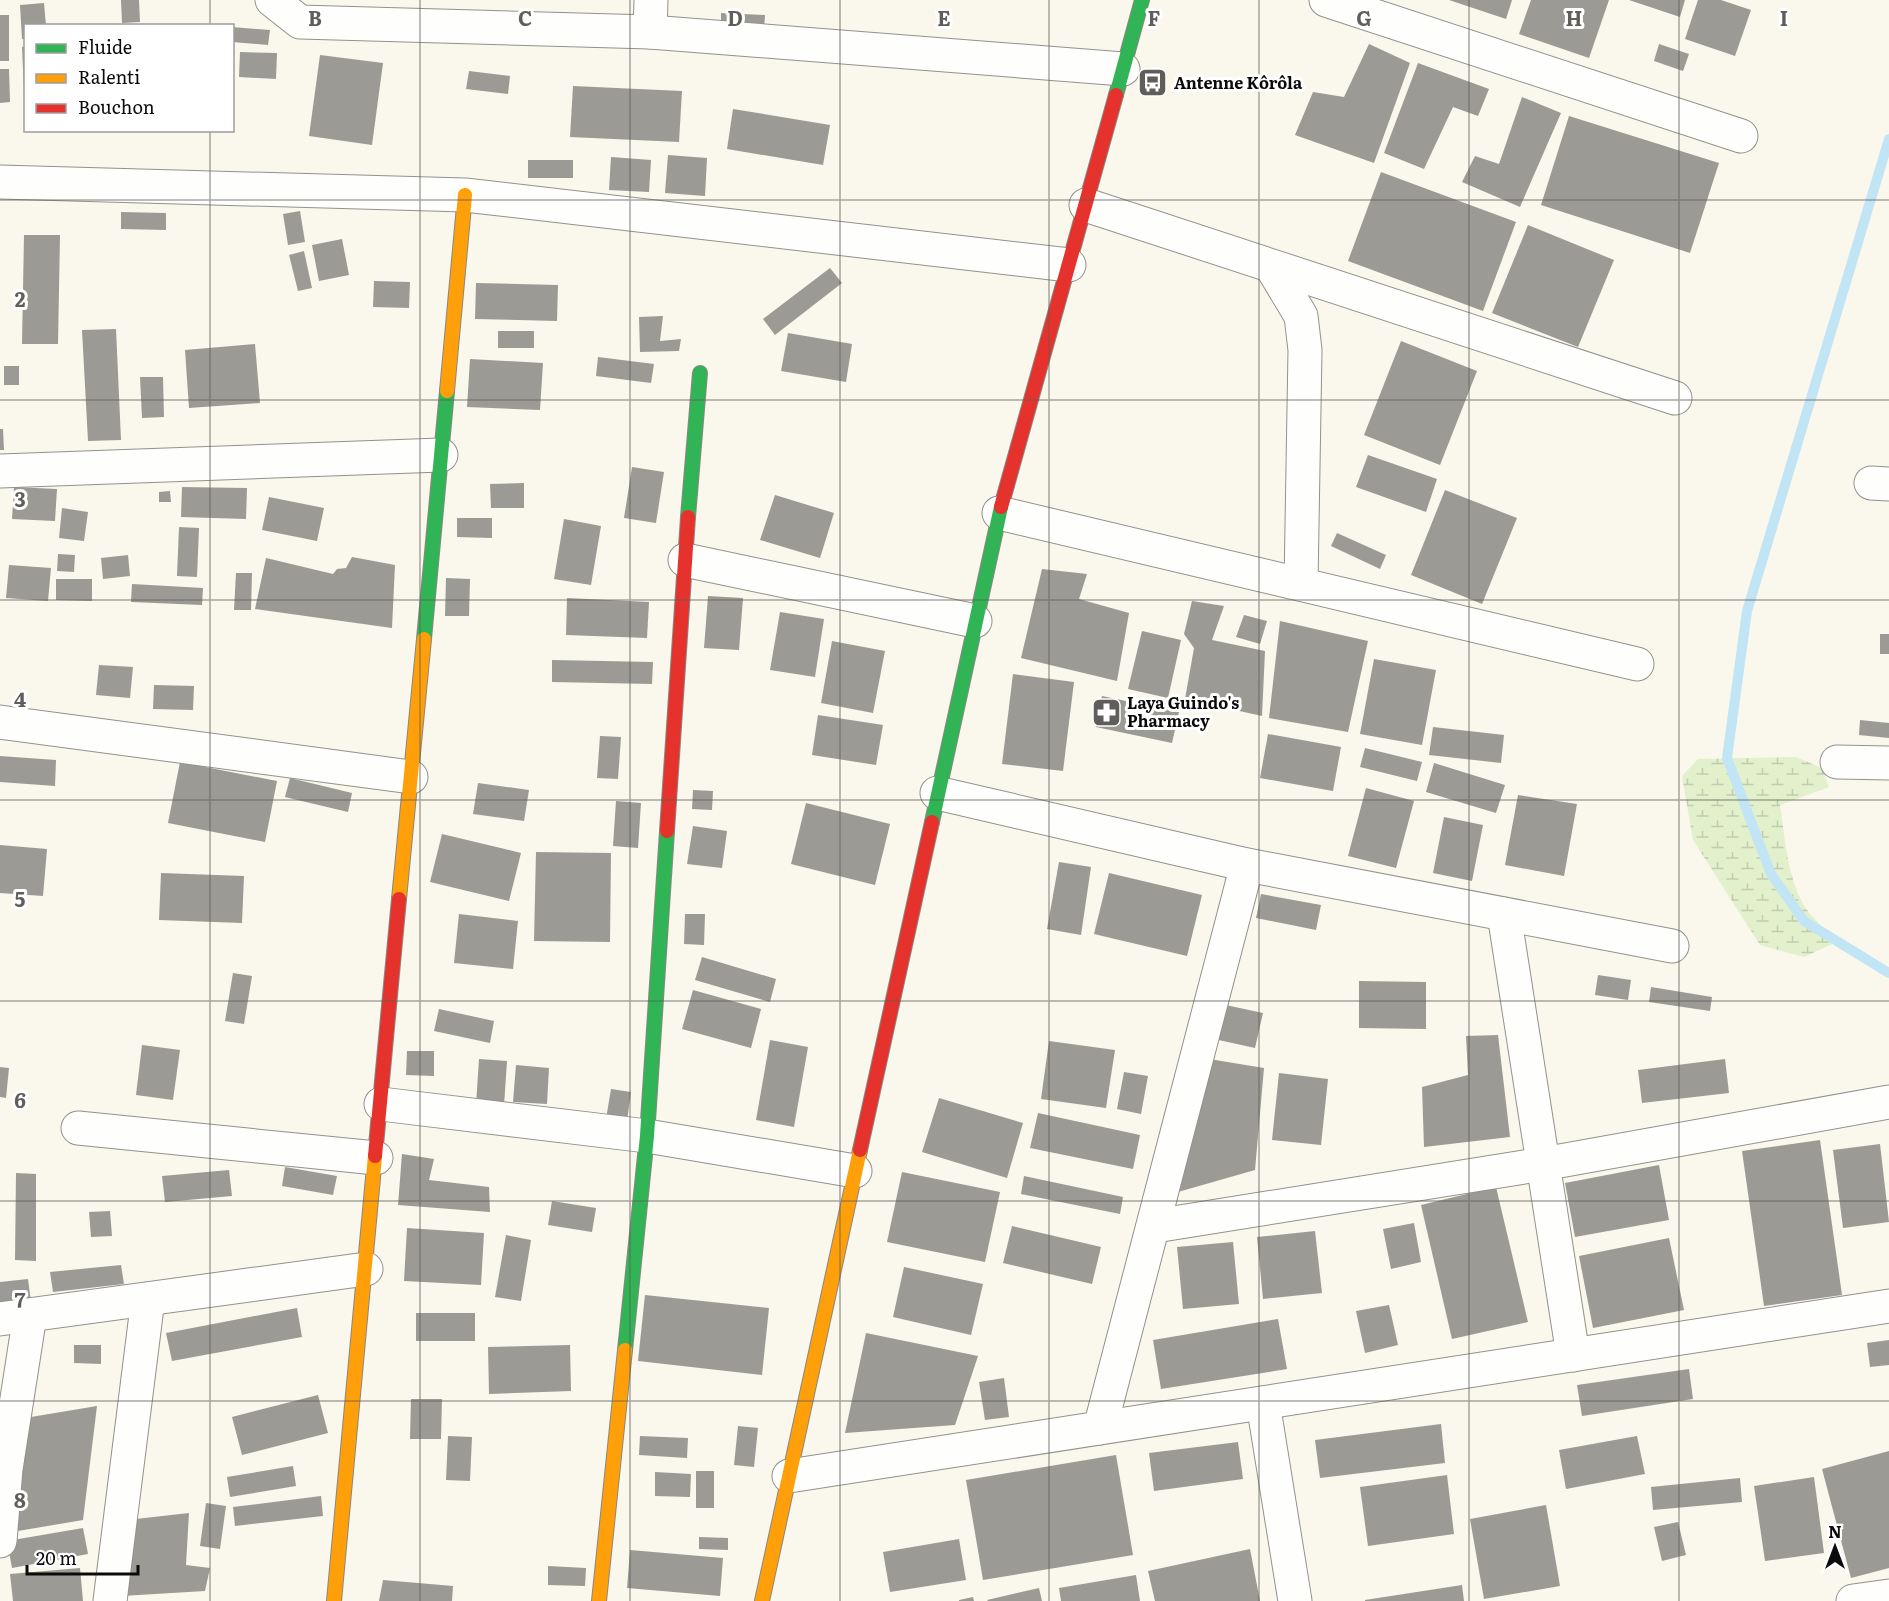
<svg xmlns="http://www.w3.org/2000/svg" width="1889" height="1601" viewBox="0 0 1889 1601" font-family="Literata,serif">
<defs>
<pattern id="wetland-marsh" width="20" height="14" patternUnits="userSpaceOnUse" patternTransform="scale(1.5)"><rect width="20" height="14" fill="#e3f0cc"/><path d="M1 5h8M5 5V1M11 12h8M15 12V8" fill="none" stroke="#c1ccae"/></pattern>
</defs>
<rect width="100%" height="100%" fill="#faf7ed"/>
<path fill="url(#wetland-marsh)" d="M1796 757 1822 768 1829 787 1780 805C1785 837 1787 878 1805 907 1813 919 1827 931 1837 942L1804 957 1760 945 1693 840 1682 776 1698 759Z"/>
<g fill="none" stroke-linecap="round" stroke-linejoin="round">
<path stroke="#c2e5f5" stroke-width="10" d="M1889 139 1747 611 1727 758 1771 874 1804 921 1889 973"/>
</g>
<g fill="#9c9a94">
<path d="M121 0H139L140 22 122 23Z"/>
<path d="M1449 0H1512L1506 19Z"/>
<path d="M1531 0H1609L1589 58 1519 34Z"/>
<path d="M1629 0H1685L1680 17Z"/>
<path d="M1698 0H1721L1751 10 1735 56 1685 39Z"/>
<path d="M44 3 46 26H26V39H22L20 5Z"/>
<path d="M721 13 765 15 764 31 721 30Z"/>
<rect x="0" y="15" width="9" height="46"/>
<path d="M232 27 270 30 268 45 232 42Z"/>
<path d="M1369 44 1410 63 1374 163 1295 135 1313 92 1344 97Z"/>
<path d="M1659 44 1689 54 1683 71 1654 61Z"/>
<path d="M26 46V92H24L22 47Z"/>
<path d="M240 52 277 53 276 79 239 77Z"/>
<path d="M320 55 383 63 372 145 309 136Z"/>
<path d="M1418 63 1489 89 1478 116 1453 107 1424 169 1384 153Z"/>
<path d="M0 69H9L10 102 0 103Z"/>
<path d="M469 71 510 76 508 94 466 89Z"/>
<path d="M573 86 682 91 679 142 570 137Z"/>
<path d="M1522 97 1561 113 1520 207 1462 182 1475 156 1499 164Z"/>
<path d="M733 109 830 125 823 165 727 149Z"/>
<path d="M1569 116 1719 163 1690 253 1541 205Z"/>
<path d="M668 155 707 158 705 196 665 193Z"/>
<path d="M611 157 651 160 649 192 609 190Z"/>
<rect x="528" y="160" width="45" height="18"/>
<path d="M1381 172 1516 222 1483 311 1348 261Z"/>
<path d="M300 211 305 242 288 245 283 214Z"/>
<path d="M121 212 166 213V230L121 229Z"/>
<path d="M1528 225 1614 260 1578 347 1492 313Z"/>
<path d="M24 235H60L58 344H22Z"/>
<path d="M342 239 349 275 319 281 312 245Z"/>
<path d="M304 251 312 288 298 291 289 255Z"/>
<path d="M830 268 842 283 775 335 763 319Z"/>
<path d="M374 281 410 282 409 308 373 307Z"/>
<path d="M476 283 558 285 557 321 475 319Z"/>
<path d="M663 316 660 341 681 339 679 351 640 352 639 317Z"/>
<path d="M116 329 121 440 88 441 82 330Z"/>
<rect x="498" y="331" width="36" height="17"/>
<path d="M788 333 852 344 846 382 781 371Z"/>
<path d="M1401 341 1477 371 1440 465 1364 435Z"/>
<path d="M255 344 260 403 189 408 185 350Z"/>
<path d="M598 357 654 364 651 383 596 376Z"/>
<path d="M470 359 543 363 540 410 467 407Z"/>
<rect x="4" y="366" width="15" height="19"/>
<path d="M140 377H163L164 417 142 418Z"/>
<path d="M0 429H3L4 450H0Z"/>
<path d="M1368 455 1437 479 1426 512 1356 487Z"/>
<path d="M632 467 664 472 656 523 624 518Z"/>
<path d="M524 483V508H491L490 484Z"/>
<path d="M14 487 57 489 55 521 12 519Z"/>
<path d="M182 487 247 488 246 519 181 517Z"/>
<path d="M1445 490 1517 518 1482 604 1411 575Z"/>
<path d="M170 491 171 502H159V492Z"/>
<path d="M775 495 834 513 820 558 760 540Z"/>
<path d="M269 497 324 508 317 541 262 530Z"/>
<path d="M62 508 88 512 84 541 59 538Z"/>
<path d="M457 518H492V538L457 537Z"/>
<path d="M564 519 601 526 591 585 554 579Z"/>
<path d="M179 527 199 528 197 577 177 576Z"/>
<path d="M1337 533 1386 555 1380 569 1331 546Z"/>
<path d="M58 554 75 555 74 572 57 571Z"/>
<path d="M128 555 130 576 103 579 101 558Z"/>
<path d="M352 557 395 565 392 628 255 609 266 558 333 574 337 569 346 568Z"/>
<path d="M9 565 51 568 48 601 6 598Z"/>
<path d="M1042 569 1087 574 1079 599 1129 613 1117 681 1021 658Z"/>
<path d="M236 573H252L251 610H234Z"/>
<path d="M446 578 470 579 469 616H445Z"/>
<path d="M56 579H92V601L56 600Z"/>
<path d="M132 584 203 588 202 605 131 602Z"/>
<path d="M708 596 743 598 739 650 704 648Z"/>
<path d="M567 598 649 602 647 638 566 635Z"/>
<path d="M1192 601 1224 606 1212 640 1265 651 1262 716 1185 699 1194 648 1184 634Z"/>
<path d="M780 612 824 619 815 677 770 670Z"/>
<path d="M1244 615 1267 621 1260 644 1236 637Z"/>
<path d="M1280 621 1368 641 1348 732 1269 718Z"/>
<path d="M1142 631 1181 640 1168 698 1128 689Z"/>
<rect x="1880" y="634" width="9" height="20"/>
<path d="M832 641 885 651 873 713 821 703Z"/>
<path d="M1374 659 1436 670 1422 745 1360 734Z"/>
<path d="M552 660 653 662 652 684 552 682Z"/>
<path d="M99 665 133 667 130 698 96 695Z"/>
<path d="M1013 674 1074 682 1063 771 1002 764Z"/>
<path d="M154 685 194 686 193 710 153 709Z"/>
<path d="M1102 696 1179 712 1172 743 1096 727Z"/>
<path d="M818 715 883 725 876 765 812 755Z"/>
<path d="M1860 720 1889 723V738L1859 735Z"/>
<path d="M1433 727 1504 735 1501 763 1429 755Z"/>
<path d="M1268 734 1341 747 1333 791 1260 778Z"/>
<path d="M600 736 621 737 618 779 597 778Z"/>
<path d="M1365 748 1422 762 1417 781 1360 767Z"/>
<path d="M0 756 56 760 55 786 0 782Z"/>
<path d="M180 762 277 781 265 842 168 823Z"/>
<path d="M1434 763 1505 785 1496 813 1426 792Z"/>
<path d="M290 778 352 793 348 812 285 797Z"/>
<path d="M478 783 529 790 524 821 473 814Z"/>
<path d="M1366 788 1414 801 1396 868 1348 856Z"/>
<path d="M693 790 713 791 712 810 692 809Z"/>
<path d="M1518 795 1577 804 1564 876 1505 865Z"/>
<path d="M616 801 641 803 638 848 613 846Z"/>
<path d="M806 803 890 824 875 885 791 864Z"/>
<path d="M1444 817 1483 825 1472 881 1433 873Z"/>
<path d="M693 826 727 831 722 868 687 864Z"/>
<path d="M442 834 521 853 509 901 430 882Z"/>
<path d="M0 845 47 849 43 896 0 893Z"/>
<path d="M536 852 611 853 610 942 534 941Z"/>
<path d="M1059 862 1091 867 1081 935 1047 929Z"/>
<path d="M161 873 244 876 242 923 159 920Z"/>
<path d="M1109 873 1202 895 1187 956 1094 934Z"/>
<path d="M1261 894 1321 905 1316 930 1256 918Z"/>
<path d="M459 914 518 921 513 969 454 963Z"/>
<path d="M685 914H705L704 945 684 944Z"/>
<path d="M702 957 776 979 770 1002 695 980Z"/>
<path d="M233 973 252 976 244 1024 225 1021Z"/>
<path d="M1598 975 1631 980 1628 1000 1595 995Z"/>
<path d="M1359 981 1426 982V1029L1359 1028Z"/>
<path d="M1651 987 1712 997 1710 1011 1649 1002Z"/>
<path d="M693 990 761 1009 751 1048 682 1029Z"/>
<path d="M1221 1004 1263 1013 1255 1048 1214 1039Z"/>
<path d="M439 1009 494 1021 490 1043 434 1031Z"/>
<path d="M1498 1035 1510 1137 1424 1147 1422 1087 1468 1075 1466 1036Z"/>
<path d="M770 1040 808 1047 794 1127 756 1120Z"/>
<path d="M1049 1041 1115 1050 1106 1108 1041 1099Z"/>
<path d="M142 1045 180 1050 173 1100 136 1095Z"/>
<path d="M407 1051H434V1076L406 1075Z"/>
<path d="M479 1059 507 1061 504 1106 476 1105Z"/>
<path d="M1209 1059 1264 1068 1255 1170 1171 1194 1182 1137 1194 1133Z"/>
<path d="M1725 1059 1729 1093 1642 1103 1638 1070Z"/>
<path d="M516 1065 549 1068 547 1104 513 1102Z"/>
<path d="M0 1067 9 1068 6 1098 0 1097Z"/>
<path d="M1124 1072 1148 1076 1141 1114 1117 1109Z"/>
<path d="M1279 1073 1328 1079 1321 1145 1272 1140Z"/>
<path d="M611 1089 631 1092 627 1121 606 1119Z"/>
<path d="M939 1098 1023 1123 1007 1178 922 1152Z"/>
<path d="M1038 1113 1140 1135 1133 1169 1030 1148Z"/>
<path d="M1820 1140 1842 1295 1764 1306 1742 1151Z"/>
<path d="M1880 1144 1889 1222 1843 1228 1833 1150Z"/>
<path d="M402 1154 434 1159 429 1180 489 1187 490 1212 398 1205Z"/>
<path d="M1659 1165 1669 1220 1575 1237 1565 1183Z"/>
<path d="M285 1167 337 1176 333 1195 282 1186Z"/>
<path d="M229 1170 232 1196 165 1202 162 1176Z"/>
<path d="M902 1172 1000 1192 985 1262 887 1242Z"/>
<path d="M16 1173 36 1174V1261L15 1260Z"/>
<path d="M1024 1176 1123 1197 1120 1214 1021 1194Z"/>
<path d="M1496 1187 1528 1322 1452 1339 1421 1205Z"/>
<path d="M552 1201 596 1208 592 1232 548 1225Z"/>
<path d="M110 1211 112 1236 91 1237 89 1212Z"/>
<path d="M1414 1223 1421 1262 1391 1269 1383 1229Z"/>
<path d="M1012 1226 1101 1247 1092 1284 1003 1263Z"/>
<path d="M407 1228 484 1233 481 1285 404 1281Z"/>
<path d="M1315 1231 1322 1293 1263 1299 1257 1237Z"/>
<path d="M506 1235 531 1240 521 1301 495 1297Z"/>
<path d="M1669 1238 1684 1310 1593 1328 1579 1256Z"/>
<path d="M1233 1242 1239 1304 1183 1309 1177 1247Z"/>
<path d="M121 1265 124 1284 53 1292 50 1272Z"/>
<path d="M904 1267 983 1284 971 1335 893 1317Z"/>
<path d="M28 1279 31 1302 0 1304V1282Z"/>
<path d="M645 1295 769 1308 762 1375 638 1361Z"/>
<path d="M1389 1305 1398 1345 1365 1353 1356 1311Z"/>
<path d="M297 1308 302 1337 172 1361 166 1333Z"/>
<rect x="416" y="1313" width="59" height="28"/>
<path d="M1278 1319 1287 1369 1161 1389 1153 1340Z"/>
<path d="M866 1333 978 1356 955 1425 845 1433Z"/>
<path d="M1889 1340V1365L1870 1367 1867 1343Z"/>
<path d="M74 1345H101V1364L74 1363Z"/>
<path d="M570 1345 571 1391 489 1394 488 1347Z"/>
<path d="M1689 1369 1693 1399 1582 1416 1577 1385Z"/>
<path d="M1004 1378 1009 1417 985 1420 979 1382Z"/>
<path d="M318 1395 328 1433 242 1455 232 1417Z"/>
<path d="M411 1399H442L441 1439H410Z"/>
<path d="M97 1406 83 1520 6 1533 31 1417Z"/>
<path d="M1441 1424 1445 1463 1320 1478 1315 1440Z"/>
<path d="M738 1426 758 1428 754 1467 734 1465Z"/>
<path d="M448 1436 472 1437 470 1481 446 1480Z"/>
<path d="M640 1436 688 1438 687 1458 639 1455Z"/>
<path d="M1637 1436 1645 1474 1566 1489 1559 1450Z"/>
<path d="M1238 1442 1243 1479 1154 1491 1149 1453Z"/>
<path d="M1889 1451V1568L1851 1578 1822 1469Z"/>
<path d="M1116 1455 1133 1555 983 1580 966 1480Z"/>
<path d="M293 1466 296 1486 230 1497 227 1477Z"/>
<rect x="696" y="1471" width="18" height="37"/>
<path d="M655 1472 691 1474 690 1497 655 1496Z"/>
<path d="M1447 1475 1454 1534 1368 1546 1360 1487Z"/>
<path d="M1814 1477 1824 1553 1765 1561 1754 1486Z"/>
<path d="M1740 1478 1742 1502 1653 1510 1651 1487Z"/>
<path d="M321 1496 323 1516 235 1526 233 1507Z"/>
<path d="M206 1503 226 1506 220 1549 200 1546Z"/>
<path d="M1546 1505 1560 1586 1484 1599 1470 1519Z"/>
<path d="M189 1513 186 1565 210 1568 205 1591 122 1596 127 1520Z"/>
<path d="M1678 1522 1686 1555 1662 1561 1654 1527Z"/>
<path d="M83 1528 88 1554 12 1568 7 1541Z"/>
<path d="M699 1537 728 1538V1550L699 1549Z"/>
<path d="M959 1539 966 1580 890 1592 883 1552Z"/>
<path d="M1250 1549 1260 1601H1155L1148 1571Z"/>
<path d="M630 1550 723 1558 720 1596 627 1588Z"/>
<path d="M548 1566 586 1568 585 1586 548 1585Z"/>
<path d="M80 1568 83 1601H13L10 1574Z"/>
<path d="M1136 1575 1140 1601H1061L1059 1588Z"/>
<path d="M383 1580 453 1586 452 1601H379Z"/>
<path d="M1462 1585 1464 1601H1365V1600Z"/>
<path d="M1039 1588 1042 1601H988L987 1600Z"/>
<path d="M973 1597 974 1601H959V1600Z"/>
</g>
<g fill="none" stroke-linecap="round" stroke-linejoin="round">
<defs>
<g id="street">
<path d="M272 0 300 22 650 32 1123 69"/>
<path d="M1326 0 1741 136"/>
<path d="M650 32 651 0"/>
<path d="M0 182 465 195 1069 265"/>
<path d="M1086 205 1675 398"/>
<path d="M1271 266 1301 316 1305 350 1301 584"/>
<path d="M0 471 441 455"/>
<path d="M1871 483 1889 484"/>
<path d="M999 513 1637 664"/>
<path d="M685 560 975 621"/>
<path d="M0 722 411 777"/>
<path d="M1837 762 1889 763"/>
<path d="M937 793 1247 865 1672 946"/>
<path d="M1504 914 1573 1355"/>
<path d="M381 1104 647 1136 855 1171"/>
<path d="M78 1128 376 1158"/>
<path d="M1155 1226 1543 1164 1889 1102"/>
<path d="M0 1319 366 1269"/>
<path d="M1263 1403 1295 1601"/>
<path d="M1100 1428 1247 865"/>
<path d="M789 1476 1889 1306"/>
<path d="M0 1541 6 1469 30 1315"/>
<path d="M110 1601 148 1299"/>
<path d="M1853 1601 1889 1596"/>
</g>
<g id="fast">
<path d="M1116 95 1142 0"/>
<path d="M688 517 700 373"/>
<path d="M424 639 447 391"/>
<path d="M932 822 1001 507"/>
<path d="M625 1350 647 1136 667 831"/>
</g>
<g id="slow">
<path d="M447 391 465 195"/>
<path d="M399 899 424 639"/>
<path d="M334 1601 375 1156"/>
<path d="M599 1601 625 1350"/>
<path d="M762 1601 860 1150"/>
</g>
<g id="jam">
<path d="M1001 507 1116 95"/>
<path d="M667 831 688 517"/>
<path d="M860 1150 932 822"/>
<path d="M375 1156 399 899"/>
</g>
</defs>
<use href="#street" stroke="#93918d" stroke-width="35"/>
<use href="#fast" stroke="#898883" stroke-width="16"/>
<use href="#slow" stroke="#898883" stroke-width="16"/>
<use href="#jam" stroke="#898883" stroke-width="16"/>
<use href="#street" stroke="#fefefc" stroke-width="33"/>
<use href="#fast" stroke="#30b455" stroke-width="14"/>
<use href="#slow" stroke="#ff9f0a" stroke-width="14"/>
<use href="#jam" stroke="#e5322d" stroke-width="14"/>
</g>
<path fill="none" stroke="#5f5e5a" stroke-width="1.5" stroke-opacity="0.55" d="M210 0V26M420 0V1601M630 0V1601M840 0V1601M1049 0V1601M1259 0V1601M1469 0V1601M1679 0V1601M210 130V1601M0 200H1889M0 400H1889M0 600H1889M0 800H1889M0 1001H1889M0 1201H1889M0 1401H1889"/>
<defs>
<symbol id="bus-square" viewBox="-11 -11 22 22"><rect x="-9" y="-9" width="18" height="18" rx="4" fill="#5f5e5a" stroke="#fff"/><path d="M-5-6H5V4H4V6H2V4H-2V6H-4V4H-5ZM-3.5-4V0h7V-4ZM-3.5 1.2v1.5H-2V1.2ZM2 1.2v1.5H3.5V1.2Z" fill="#fff"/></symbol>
<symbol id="pharmacy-square" viewBox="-11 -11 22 22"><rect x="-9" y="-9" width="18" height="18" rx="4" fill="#5f5e5a" stroke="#fff"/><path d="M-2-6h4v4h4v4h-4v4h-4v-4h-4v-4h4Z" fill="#fff"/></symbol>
</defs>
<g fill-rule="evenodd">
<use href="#bus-square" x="1136" y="66" width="33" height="33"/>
<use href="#pharmacy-square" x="1090" y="696" width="33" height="33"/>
</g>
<g text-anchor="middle" stroke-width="6" stroke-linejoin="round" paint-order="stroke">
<g font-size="16" font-weight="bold" fill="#0b0b0b" stroke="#fff" text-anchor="start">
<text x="1174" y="89">Antenne Kôrôla</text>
<text x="1127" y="709">Laya Guindo's<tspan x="1127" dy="18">Pharmacy</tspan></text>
</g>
</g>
<g font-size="20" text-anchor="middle" font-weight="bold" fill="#5f5e5a" stroke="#fff" stroke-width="6" stroke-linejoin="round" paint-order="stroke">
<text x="315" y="26">B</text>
<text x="525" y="26">C</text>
<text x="735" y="26">D</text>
<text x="944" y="26">E</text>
<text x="1154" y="26">F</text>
<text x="1364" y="26">G</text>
<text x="1574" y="26">H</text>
<text x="1784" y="26">I</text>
<text x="20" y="307">2</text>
<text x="20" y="507">3</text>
<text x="20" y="707">4</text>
<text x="20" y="907">5</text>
<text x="20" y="1108">6</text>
<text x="20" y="1308">7</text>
<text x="20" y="1508">8</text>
</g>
<rect x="24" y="24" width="210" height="108" fill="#ffffff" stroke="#9d9d9d" stroke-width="1.5"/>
<rect x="36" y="44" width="30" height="9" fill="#30b455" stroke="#9d9d9d" stroke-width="1.5"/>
<text x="78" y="54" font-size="18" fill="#0b0b0b">Fluide</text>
<rect x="36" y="74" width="30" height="9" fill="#ff9f0a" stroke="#9d9d9d" stroke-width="1.5"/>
<text x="78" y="84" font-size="18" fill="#0b0b0b">Ralenti</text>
<rect x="36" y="104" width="30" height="9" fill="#e5322d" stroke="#9d9d9d" stroke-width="1.5"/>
<text x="78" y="114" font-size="18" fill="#0b0b0b">Bouchon</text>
<g transform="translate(1835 1547)" stroke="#ffffff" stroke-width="4.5" paint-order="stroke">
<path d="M0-4.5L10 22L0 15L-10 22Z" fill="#0b0b0b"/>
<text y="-9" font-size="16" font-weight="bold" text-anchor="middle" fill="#0b0b0b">N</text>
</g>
<path d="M27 1565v9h111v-9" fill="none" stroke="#0b0b0b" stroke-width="3"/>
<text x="36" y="1565" font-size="18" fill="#0b0b0b" stroke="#ffffff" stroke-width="4.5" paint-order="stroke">20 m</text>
</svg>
